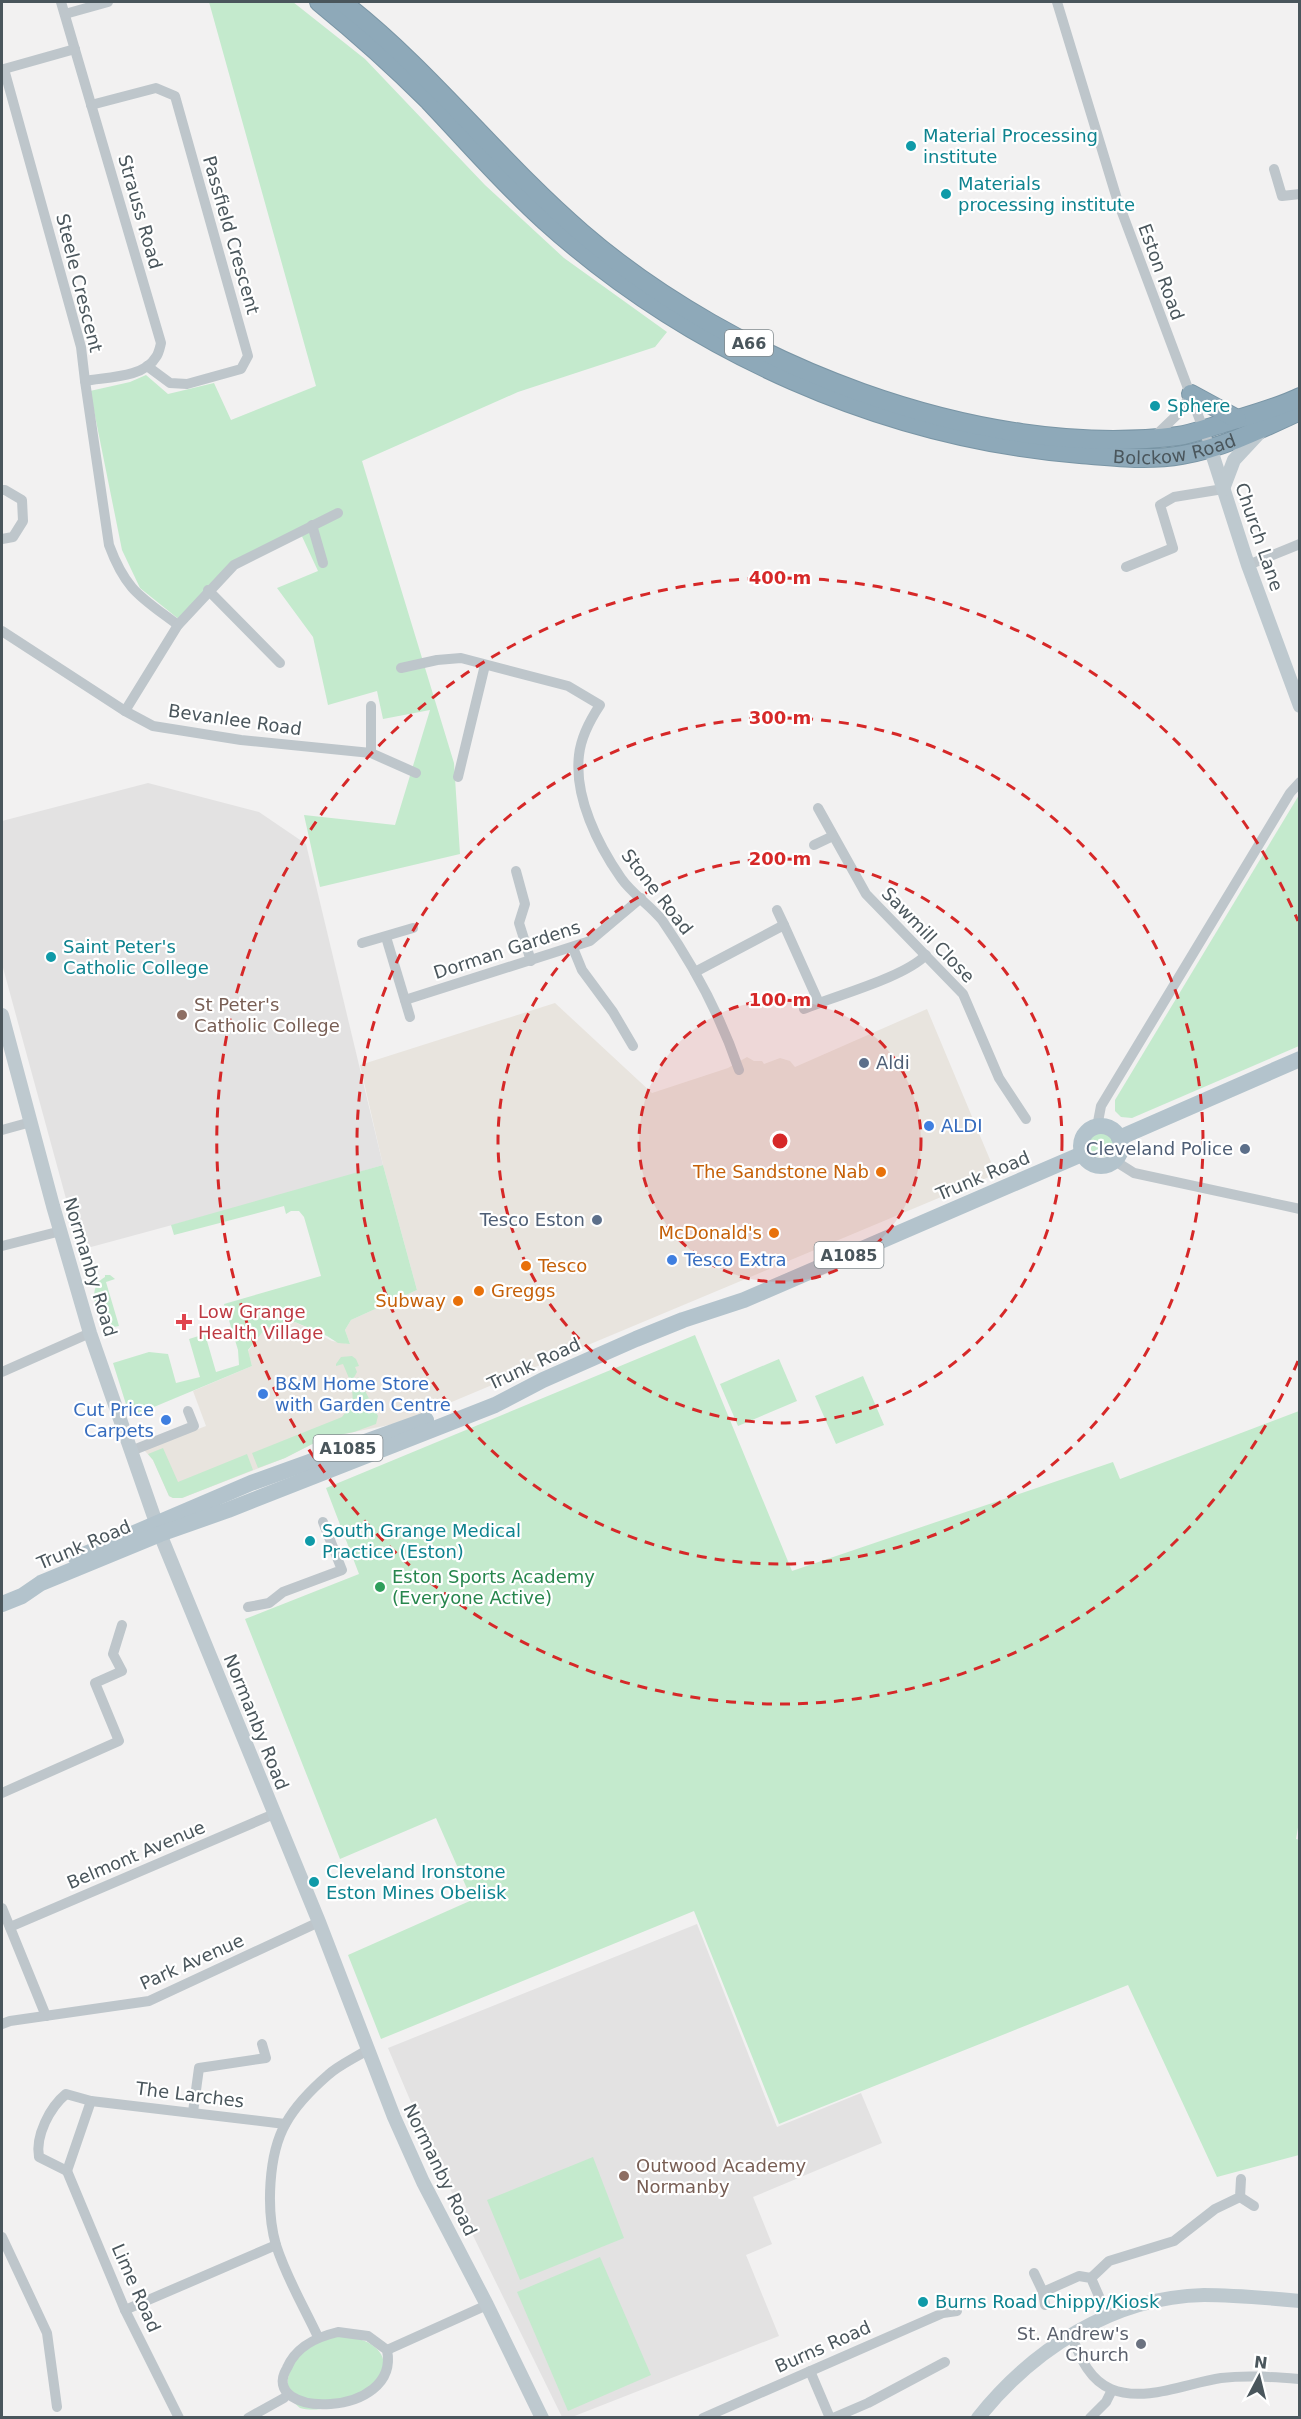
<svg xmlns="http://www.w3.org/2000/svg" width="1301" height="2419" viewBox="0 0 1301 2419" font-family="'DejaVu Sans',sans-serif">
<rect width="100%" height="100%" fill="#f2f1f1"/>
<path fill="#e8e4de" d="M555 1003 652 1093 728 1068 747 1057 754 1061H762L764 1064 780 1058 790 1061 795 1067 927 1009 996 1174 404 1422 324 1438 285 1458 182 1498H173L169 1496 153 1460 144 1450 206 1426 193 1391 252 1366 248 1351 266 1328 295 1322 332 1341 350 1344 345 1330 351 1320 417 1290 383 1165 360 1065Z"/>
<g fill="#e3e2e2">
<path d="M148 783 259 812 306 844 383 1165 294 1192 80 1250 2 964V821Z"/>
<path d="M697 1924 777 2127 861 2093 882 2143 753 2197 772 2244 746 2255 779 2336 572 2417H562L433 2154 388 2048Z"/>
</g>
<g fill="#c4eacd">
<path d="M209 2H293L365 59 485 185 564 258 667 332 655 347 518 392 362 461 454 763 460 854 320 887 304 815 395 825 430 710 383 719 377 691 328 705 313 637 277 588 318 571 299 530 229 565 181 621 140 588 122 550 90 391 130 382 146 375 168 394 214 383 231 420 316 386Z"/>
<path d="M1299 795V1046L1132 1118 1121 1117 1115 1111V1100Z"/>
<circle cx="1101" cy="1145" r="12"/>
<path d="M383 1165 417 1290 351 1320 345 1330 350 1344 338 1343 327 1336 295 1322 266 1328 248 1350 252 1366 130 1417 113 1363 149 1352 168 1354 176 1383 200 1377 189 1339 205 1334 216 1372 239 1365 238 1350 224 1304 321 1276 304 1217 299 1211H291L286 1214 284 1206 174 1235 171 1225Z"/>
<path d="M105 1275H110L115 1279 106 1282 119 1326 103 1329C98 1312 85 1288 105 1277Z"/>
<path d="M695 1335 792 1571 1113 1462 1120 1479 1299 1411 1300 1816 1296 1839 1300 1840 1299 2155 1217 2177 1128 1985 779 2124 694 1911 381 2039 348 1955 472 1900 436 1818 340 1859 245 1619 359 1574 326 1488Z"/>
<path d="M352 1356 356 1359 359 1366 355 1367 357 1372 351 1383 343 1364 336 1366V1364L341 1357Z"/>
<path d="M779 1359 797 1401 738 1426 720 1384Z"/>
<path d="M863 1376 884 1425 836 1444 815 1396Z"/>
<path d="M358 1377 378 1416 376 1424 354 1432 324 1438 285 1458 258 1468 252 1453 342 1417 353 1403 352 1388Z"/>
<path d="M163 1448 178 1482 247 1454 253 1470 182 1498H173L169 1496 153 1460 148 1454Z"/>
<path d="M593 2157 624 2238 520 2280 487 2200Z"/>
<path d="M600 2257 651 2375 568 2411 517 2292Z"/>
<path d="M340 2336C348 2338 360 2338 367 2342 417 2368 341 2419 300 2408 293 2403 291 2396 289 2389 283 2370 302 2350 318 2342 324 2339 333 2338 340 2336Z"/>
</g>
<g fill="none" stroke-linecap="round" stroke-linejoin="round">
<defs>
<g id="highway">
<path id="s1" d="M319 2C357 33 394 66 429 101 467 141 503 183 544 220 690 352 883 438 1080 454 1113 457 1149 461 1182 455 1223 448 1263 428 1300 411"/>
<path d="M342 2C430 70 498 161 582 233 732 363 979 461 1178 436 1192 434 1207 428 1221 424 1247 416 1275 409 1300 397"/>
<path d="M1191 394 1237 419"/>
</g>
</defs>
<use href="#highway" stroke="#7995a5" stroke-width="20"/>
<g stroke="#bec6cb" stroke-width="10">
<path d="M61 2 161 343C160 347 159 353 156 357 144 378 106 377 85 381"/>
<path d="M1057 2 1117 199 1210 447"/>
<path d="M65 14 108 2"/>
<path d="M75 49 4 69 81 347 85 381 109 545C126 591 141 597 178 625"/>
<path d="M91 105 156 88 175 96 248 356 241 369 187 384 170 383 147 366"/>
<path d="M1274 169 1282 196 1300 194"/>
<path d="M1155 436 1179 413 1191 394"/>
<path d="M2 490H5L22 500 23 521 13 537 2 539"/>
<path d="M312 525 323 563"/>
<path d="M1248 565 1300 544"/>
<path d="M1126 567 1173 548 1160 505 1174 497 1223 489"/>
<path d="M208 590 280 663"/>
<path d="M2 631 125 711 153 726 241 740 371 753 416 773"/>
<path d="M401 668 437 660 461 658 568 686 600 705C590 720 581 737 579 755 574 797 598 845 621 878 632 894 650 905 662 920 694 966 721 1017 739 1070"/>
<path d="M371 706V753"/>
<path d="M125 711 178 625 234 565 338 513"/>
<path d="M458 777 485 665"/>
<path d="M818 808 866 894 963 994 999 1078 1026 1119"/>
<path d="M814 845 833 836"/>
<path d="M516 871 525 904 519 923 531 961"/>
<path d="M777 910 784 925"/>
<path d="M386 937 410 1017"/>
<path d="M362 943 413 928"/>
<path d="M573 948 582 970 613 1012 633 1046"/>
<path d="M695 972 784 925 819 1003"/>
<path d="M405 1000 590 941 641 898"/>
<path d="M804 1009C837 995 903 978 926 955"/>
<path d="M1097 1127 1101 1106 1290 793 1300 782"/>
<path d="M2 1130 31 1122"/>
<path d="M1115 1161 1134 1173 1300 1209"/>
<path d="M2 1246 61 1231"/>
<path d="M2 1372 90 1333"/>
<path d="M131 1451 194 1426 188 1411"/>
<path d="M248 1607 269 1603 283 1592 342 1570 323 1522"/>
<path d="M2 1793 119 1741 95 1683 122 1671 113 1654 122 1625"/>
<path d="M2 1908 46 2016"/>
<path d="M10 1927 274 1814"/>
<path d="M2 2024 10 2021 149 2001 319 1922"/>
<path d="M193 2112 199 2068 266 2058 262 2044"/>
<path d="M67 2171 125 2310 179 2418"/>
<path d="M67 2171 91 2101 285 2124"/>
<path d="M67 2171 39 2157C35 2136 50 2107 66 2094L91 2101"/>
<path d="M1240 2197 1254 2206"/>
<path d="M2 2237 47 2333 57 2407"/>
<path d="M1034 2273 1043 2292 1079 2276 1091 2278 1108 2317"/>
<path d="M1091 2278 1109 2261 1174 2241 1215 2209 1240 2197 1241 2179"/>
<path d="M1043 2292 1045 2305"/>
<path d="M125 2310 276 2245"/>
<path d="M338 2332 368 2336 387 2350C401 2419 256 2419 287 2368 296 2346 317 2337 338 2332Z"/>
<path d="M1071 2335C1080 2356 1088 2379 1111 2389 1145 2403 1187 2383 1221 2378 1247 2375 1273 2377 1300 2379"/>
<path d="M318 2337C304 2307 286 2277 276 2245 266 2211 268 2154 286 2123 296 2105 313 2088 328 2075 339 2065 355 2058 367 2050"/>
<path d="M387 2350 487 2305"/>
<path d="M810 2371 830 2418"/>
<path d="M248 2418 284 2398"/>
<path d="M703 2418 943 2313 957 2311"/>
<path d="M833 2418 868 2403 945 2362"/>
<path d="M1090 2418 1106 2402 1112 2390"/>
</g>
<g stroke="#bec9cf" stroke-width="14">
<path d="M1210 447 1248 565 1300 706"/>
<path d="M1223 489 1234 460 1260 432"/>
<path d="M2 1015 53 1206 90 1333 160 1534 319 1922 394 2117 423 2182 487 2305 542 2418"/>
<path d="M978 2418C1033 2349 1113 2297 1204 2295 1236 2295 1268 2298 1300 2301"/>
</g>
<g stroke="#b3c3cc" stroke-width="16">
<circle cx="1101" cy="1146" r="20"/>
<path d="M1119 1138 1300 1059"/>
<path d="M76 1558 251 1483 426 1420"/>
<path d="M2 1604 22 1596 41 1583 160 1534 228 1510 495 1405 543 1380 636 1339 683 1320 744 1300 1082 1154"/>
</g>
<use href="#highway" stroke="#8ea9b9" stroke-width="18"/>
</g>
<circle cx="780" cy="1141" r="141" fill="#d62828" fill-opacity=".12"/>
<g fill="none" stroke="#d62828" stroke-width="3" stroke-dasharray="10 8">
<circle cx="780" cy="1141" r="141"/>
<circle cx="780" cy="1141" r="282"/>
<circle cx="780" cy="1141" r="423"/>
<path d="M1298 1361A563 563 0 1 1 1298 921"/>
</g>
<g fill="#0f9aa8" stroke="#fff" stroke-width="2">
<circle cx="911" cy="146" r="6"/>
<circle cx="946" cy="194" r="6"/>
<circle cx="1155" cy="406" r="6"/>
<circle cx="51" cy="957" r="6"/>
<circle cx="310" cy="1541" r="6"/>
<circle cx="314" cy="1882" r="6"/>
<circle cx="923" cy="2302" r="6"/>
</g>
<g fill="#8d6e63" stroke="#fff" stroke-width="2">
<circle cx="182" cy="1015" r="6"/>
<circle cx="624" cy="2176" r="6"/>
</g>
<g fill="#5c6f8a" stroke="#fff" stroke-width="2">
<circle cx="864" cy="1063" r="6"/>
<circle cx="1245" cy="1149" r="6"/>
<circle cx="597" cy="1220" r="6"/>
</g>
<g fill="#3f7fe0" stroke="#fff" stroke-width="2">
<circle cx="929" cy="1126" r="6"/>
<circle cx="672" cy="1260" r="6"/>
<circle cx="263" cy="1394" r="6"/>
<circle cx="166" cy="1420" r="6"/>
</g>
<g fill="#e8710a" stroke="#fff" stroke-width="2">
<circle cx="881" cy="1172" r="6"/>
<circle cx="774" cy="1233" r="6"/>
<circle cx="526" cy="1266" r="6"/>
<circle cx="479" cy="1291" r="6"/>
<circle cx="458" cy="1301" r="6"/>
</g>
<path fill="#e0444e" stroke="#fff" stroke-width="2" d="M181 1313h6v6h6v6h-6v6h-6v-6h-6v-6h6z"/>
<circle fill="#2e9e5b" stroke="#fff" stroke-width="2" cx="380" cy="1587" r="6"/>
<circle fill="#6b7280" stroke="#fff" stroke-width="2" cx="1141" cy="2344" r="6"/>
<g text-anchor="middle" stroke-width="4.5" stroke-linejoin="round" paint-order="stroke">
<g fill="#fff" stroke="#80898d" stroke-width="1.5">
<rect x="725" y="330" width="48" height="26" rx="4.5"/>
<rect x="814.5" y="1242" width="69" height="26" rx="4.5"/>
<rect x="313.5" y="1435" width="69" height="26" rx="4.5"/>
</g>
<g font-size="16" font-weight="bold" fill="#4a565c">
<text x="749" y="349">A66</text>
<text x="849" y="1261">A1085</text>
<text x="348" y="1454">A1085</text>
</g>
<g font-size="18" fill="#0d838f" stroke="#fff" text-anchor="start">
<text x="923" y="142">Material Processing<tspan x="923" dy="21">institute</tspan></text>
<text x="958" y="190">Materials<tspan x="958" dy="21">processing institute</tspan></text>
<text x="1167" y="412">Sphere</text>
<text x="63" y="953">Saint Peter's<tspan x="63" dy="21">Catholic College</tspan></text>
<text x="322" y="1537">South Grange Medical<tspan x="322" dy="21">Practice (Eston)</tspan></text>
<text x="326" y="1878">Cleveland Ironstone<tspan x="326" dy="21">Eston Mines Obelisk</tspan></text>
<text x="935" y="2308">Burns Road Chippy/Kiosk</text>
</g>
<g font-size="18" fill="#4a565c" stroke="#fff">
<text transform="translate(140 212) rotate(74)" y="6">Strauss Road</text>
<text transform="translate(231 235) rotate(74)" y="6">Passfield Crescent</text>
<text transform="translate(1161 272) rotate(70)" y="6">Eston Road</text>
<text transform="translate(79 283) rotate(76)" y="6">Steele Crescent</text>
<text dy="6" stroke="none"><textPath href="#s1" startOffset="1004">Bolckow Road</textPath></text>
<text transform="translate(1259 537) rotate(71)" y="6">Church Lane</text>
<text transform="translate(235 720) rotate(8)" y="6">Bevanlee Road</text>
<text transform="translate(657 892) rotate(52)" y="6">Stone Road</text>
<text transform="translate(928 935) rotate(46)" y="6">Sawmill Close</text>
<text transform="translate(507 950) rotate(-18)" y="6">Dorman Gardens</text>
<text transform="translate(983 1176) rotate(-23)" y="6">Trunk Road</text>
<text transform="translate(90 1267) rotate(73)" y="6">Normanby Road</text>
<text transform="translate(534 1364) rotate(-25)" y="6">Trunk Road</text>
<text transform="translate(84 1545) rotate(-23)" y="6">Trunk Road</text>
<text transform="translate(256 1722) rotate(68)" y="6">Normanby Road</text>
<text transform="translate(136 1855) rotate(-23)" y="6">Belmont Avenue</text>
<text transform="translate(192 1962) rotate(-24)" y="6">Park Avenue</text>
<text transform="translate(190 2095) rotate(7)" y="6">The Larches</text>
<text transform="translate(440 2170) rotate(64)" y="6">Normanby Road</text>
<text transform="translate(136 2288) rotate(66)" y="6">Lime Road</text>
<text transform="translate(823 2347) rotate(-24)" y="6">Burns Road</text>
</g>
<g font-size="18" fill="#785e54" stroke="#fff" text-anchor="start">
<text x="194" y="1011">St Peter's<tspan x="194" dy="21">Catholic College</tspan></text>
<text x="636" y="2172">Outwood Academy<tspan x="636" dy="21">Normanby</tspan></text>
</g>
<g font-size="18" fill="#4e5e75" stroke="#fff" text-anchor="end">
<text x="876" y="1069" text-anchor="start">Aldi</text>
<text x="1233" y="1155">Cleveland Police</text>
<text x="585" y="1226">Tesco Eston</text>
</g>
<g font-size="18" fill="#366cbe" stroke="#fff" text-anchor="start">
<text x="941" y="1132">ALDI</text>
<text x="684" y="1266">Tesco Extra</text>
<text x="275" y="1390">B&amp;M Home Store<tspan x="275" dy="21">with Garden Centre</tspan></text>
<text x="154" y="1416" text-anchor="end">Cut Price<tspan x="154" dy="21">Carpets</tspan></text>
</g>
<g font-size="18" fill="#c56008" stroke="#fff" text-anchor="end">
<text x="869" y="1178">The Sandstone Nab</text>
<text x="762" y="1239">McDonald's</text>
<text x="538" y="1272" text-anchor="start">Tesco</text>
<text x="491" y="1297" text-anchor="start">Greggs</text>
<text x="446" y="1307">Subway</text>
</g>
<g font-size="18" fill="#be3a42" stroke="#fff" text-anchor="start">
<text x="198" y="1318">Low Grange<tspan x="198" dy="21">Health Village</tspan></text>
</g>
<g font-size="18" fill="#27864d" stroke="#fff" text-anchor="start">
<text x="392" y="1583">Eston Sports Academy<tspan x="392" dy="21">(Everyone Active)</tspan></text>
</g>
<g font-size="18" fill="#5b616d" stroke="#fff" text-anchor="end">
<text x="1129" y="2340">St. Andrew's<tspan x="1129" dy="21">Church</tspan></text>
</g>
</g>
<circle cx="780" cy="1141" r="9" fill="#d62828" stroke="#fff" stroke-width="3"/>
<g font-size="18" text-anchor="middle" font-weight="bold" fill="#d62828" stroke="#fff" stroke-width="4.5" stroke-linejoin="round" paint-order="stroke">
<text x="780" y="584">400 m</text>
<text x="780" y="724">300 m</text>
<text x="780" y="865">200 m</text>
<text x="780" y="1006">100 m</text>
</g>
<rect width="1301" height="2419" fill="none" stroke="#4a565c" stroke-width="6"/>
<g transform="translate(1259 2377) rotate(7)" stroke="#ffffff" stroke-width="4.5" paint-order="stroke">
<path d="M0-4.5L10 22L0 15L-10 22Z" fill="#4a565c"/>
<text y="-9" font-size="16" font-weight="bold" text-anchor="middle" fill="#4a565c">N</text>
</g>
</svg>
